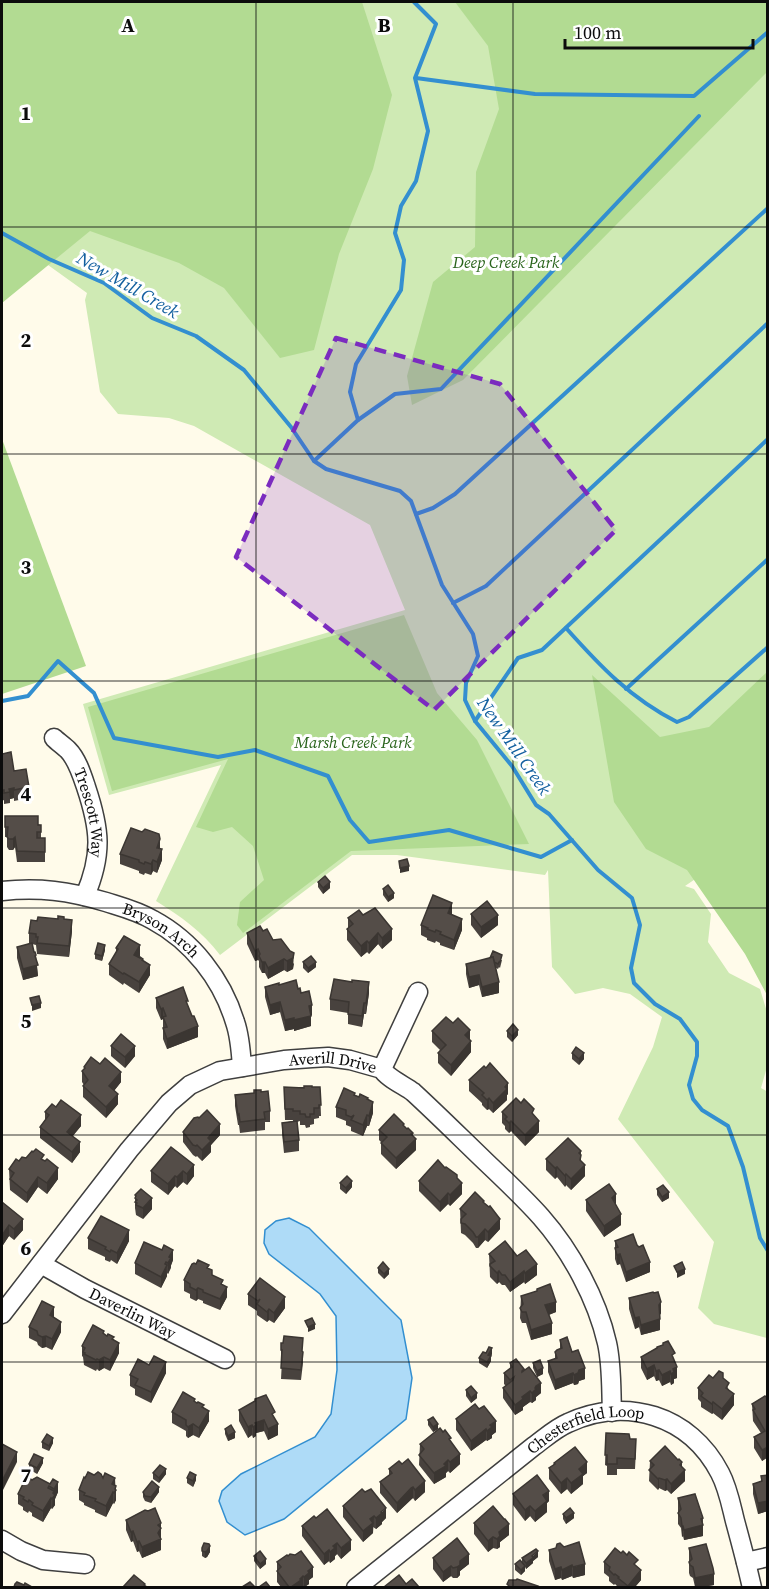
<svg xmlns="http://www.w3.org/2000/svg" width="769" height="1589" viewBox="0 0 769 1589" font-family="'Source Serif 4',serif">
<rect width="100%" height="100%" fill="#fffbea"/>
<path fill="#cfeab4" d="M2 2H767V872L741 848 685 886 694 889 711 914 708 942 729 973 760 989 767 1012V1067L761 1088 768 1092 767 1338 714 1324 698 1308 714 1242 618 1119 653 1047 662 1017 630 994 603 988 575 994 552 967 548 870 545 875 397 855H352L220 955C203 932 180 916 156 901L221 765 109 795 83 704 405 610 370 525 194 426 169 418 118 414 100 392 85 300 87 293 48 265 5 229Z"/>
<g fill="#b2db92">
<path d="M2 2H362L392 95 373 169 339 254 314 350 280 358 224 288 179 263 90 231 2 303Z"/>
<path d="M455 2H767V72L463 380 412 405 407 376 433 282 475 247 476 172 499 109 488 46Z"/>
<path d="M2 439 86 666 2 694Z"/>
<path d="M404 615 437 693 477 740 529 844 351 851 243 933 237 925 240 902 264 880 253 846 232 827 213 832 196 827 228 759 112 791 88 707Z"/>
<path d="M767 672V995L745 954 687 870 646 849 614 802 592 675 660 737 709 727Z"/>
</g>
<path fill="#aedbf7" stroke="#338fd0" stroke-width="1.5" d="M289 1218 309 1228 401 1320 412 1378 406 1419 284 1519 245 1535 227 1522 219 1501 222 1491 241 1474 315 1437 331 1414 337 1370 336 1316 320 1294 269 1254 264 1243 265 1230 276 1221Z"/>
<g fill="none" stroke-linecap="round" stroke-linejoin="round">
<g stroke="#338fd0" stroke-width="4">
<path d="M416 78 535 94 694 96 768 32"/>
<path d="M2 233 49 259 104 283 152 318 196 336 244 370 291 427 314 461 326 469 400 491 411 501 442 585 473 634 478 656 466 683 465 700 475 721 512 766 536 805 549 814 598 870 632 898 640 925 631 968 634 983 655 1004 680 1019 697 1042V1056L689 1085 693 1099 702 1110 728 1126 743 1167 760 1238 768 1251"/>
<path d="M358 420 395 394 441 389 699 116"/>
<path d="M314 461 358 420 350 392 356 364 401 290 404 260 395 233 401 206 416 181 428 131 415 78 436 24 414 2"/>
<path d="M416 514 433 508 455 494 768 208"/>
<path d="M453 603 486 586 768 323"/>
<path d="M566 628C600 666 630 698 677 722L689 717 768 647"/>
<path d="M626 689 768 559"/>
<path d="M2 701 28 696 58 661 94 693 114 738 218 757 255 750 328 776 350 820 369 842 449 830 541 857 572 840"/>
<path d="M475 721 518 658 542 650 768 439"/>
</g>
<defs>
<g id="minor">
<path id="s1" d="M54 738C58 742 64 746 68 750 77 759 82 775 86 787 100 829 103 854 85 896"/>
<path id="s2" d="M2 891C39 887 69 891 106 902 122 907 138 911 153 920 192 941 222 979 235 1022 240 1036 241 1052 242 1067"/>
<path d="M382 1069 418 992"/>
<path id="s3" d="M41 1264 85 1289 225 1359"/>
<path id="s4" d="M2 1314 129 1150 169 1103 190 1085 220 1071 284 1060 312 1058 328 1057 350 1060 382 1069C386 1077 405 1086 413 1092 438 1115 462 1139 486 1162 505 1180 524 1198 541 1217 571 1251 597 1299 607 1343 612 1365 611 1389 612 1412"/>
<path d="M2 1540 21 1551 43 1560 85 1564"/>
<path d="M746 1562 768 1557"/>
<path id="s5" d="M356 1588 534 1446C545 1438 556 1428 568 1423 626 1396 690 1415 720 1473 728 1488 731 1505 735 1521 741 1543 747 1565 752 1588"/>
</g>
</defs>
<use href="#minor" stroke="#3f3f3f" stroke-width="21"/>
<use href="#minor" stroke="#fff" stroke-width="18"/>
</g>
<g fill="#48423e">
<path d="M2 754 14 771 29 787V798L14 801V798L10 799V803L4 804V800L2 801Z"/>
<path d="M5 816 41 825V838H45V862H17L15 847 13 850H9L7 847V837H5Z"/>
<path d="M160 849 162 860 157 873 153 871 151 875 145 873 144 875 139 873V871L120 864V854Z"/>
<path d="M318 882 330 888 323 894 318 887Z"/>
<path d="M383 889 394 898 388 902 383 895Z"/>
<path d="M451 914 462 930 454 950 440 945V943L436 941 435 943 427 940V938L421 935V925Z"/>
<path d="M471 914 498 925 481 938 471 925Z"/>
<path d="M363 915 392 940 382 949 378 944 369 954 367 952 361 957 347 940V929L348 928V918Z"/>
<path d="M64 919 72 931 69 957 37 954 36 945 32 944 36 960 38 976 23 980 17 958V947L29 944V933L37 921Z"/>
<path d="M263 931 273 940 294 964 293 969 287 972 284 970 268 979 265 973H262L259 967V961L258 960 255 961 247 944V933Z"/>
<path d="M116 948 140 956 139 958 143 961 150 975 139 993 124 983 123 985 109 975V964L116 953Z"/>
<path d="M105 950 102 961 95 959V954Z"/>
<path d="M502 960 500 968 499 967 498 969 496 968 499 993 482 997 479 985 469 988 466 974V964Z"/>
<path d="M303 962 316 967 308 973 303 968Z"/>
<path d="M279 985 298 989 301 993 312 1015 311 1016V1026L294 1031V1029L285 1031 280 1012 270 1015 265 997V987Z"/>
<path d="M369 993 366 1014H364L362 1027 348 1024V1013L330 1010V999Z"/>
<path d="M156 998 188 1006 198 1037 167 1049 163 1039V1019L161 1020 156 1008Z"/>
<path d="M453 1023 470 1040 471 1052 451 1076 438 1063V1053L440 1050 432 1042V1031Z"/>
<path d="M507 1031 518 1035 512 1042 507 1037Z"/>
<path d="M111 1046 135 1056 125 1068 111 1056Z"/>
<path d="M572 1053 584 1059 579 1065 572 1059Z"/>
<path d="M84 1067 121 1082 114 1091 118 1104 106 1118 83 1097V1086L84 1085 82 1082V1071L84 1069Z"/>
<path d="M469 1080 508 1094 507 1095V1100L493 1113 489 1109 487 1110 482 1105V1103L469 1091Z"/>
<path d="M284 1087H320L321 1116H319V1118L314 1119V1124L310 1125V1127L306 1128 305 1125H300V1121L297 1122 299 1140V1151L284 1153 282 1133V1123L293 1121V1120H285Z"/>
<path d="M261 1092 270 1111V1122H265V1130L240 1133 239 1125H238L235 1106V1095Z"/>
<path d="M368 1100 373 1113 369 1126H367L363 1136 351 1131V1127L346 1125V1121L336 1117V1107Z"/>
<path d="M45 1112 81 1126 73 1136 80 1152 72 1163 40 1138V1127L45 1120Z"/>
<path d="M502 1112 534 1116 539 1132 525 1146 511 1131 509 1133 505 1129V1126L502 1123Z"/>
<path d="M404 1127 413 1136 416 1150 396 1169 381 1154V1142L379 1140V1130Z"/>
<path d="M183 1132 220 1135 211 1145V1152L202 1161 197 1156 196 1157 193 1155 183 1142Z"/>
<path d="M581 1151V1161L585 1176 571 1190 566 1185 565 1187 557 1177 555 1179 546 1170V1159Z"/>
<path d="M44 1160 58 1179 47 1194 38 1187 27 1203 10 1190 9 1169Z"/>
<path d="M194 1165V1176L187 1185 183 1182 177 1188 175 1186 168 1195 151 1182V1171Z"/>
<path d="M445 1168 457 1178 462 1194 450 1206 448 1204 440 1212 419 1191V1181Z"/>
<path d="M340 1183 352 1187 346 1194 340 1189Z"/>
<path d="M657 1189 669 1198 662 1202 657 1195Z"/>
<path d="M2 1194 3 1203 23 1230 14 1240 9 1236 3 1245 2 1244Z"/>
<path d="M135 1195 152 1209 143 1219 136 1215 135 1208Z"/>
<path d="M586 1200 616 1205 621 1225 604 1237 586 1211Z"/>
<path d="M484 1203 500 1229 488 1242 485 1240 478 1248H476L473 1243 465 1235 461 1233 460 1209Z"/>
<path d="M88 1238 129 1241 117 1264 111 1260 110 1262 105 1260V1257L88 1249Z"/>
<path d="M615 1241 637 1245 639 1247 650 1272 626 1282 620 1264 617 1265 615 1259Z"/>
<path d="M489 1254 517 1256 537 1275 525 1284 524 1282 510 1292 505 1285H502L499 1282 497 1284 490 1277Z"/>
<path d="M173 1260 171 1265V1268L168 1274 167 1273V1276L161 1288 135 1274V1263Z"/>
<path d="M378 1268 389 1274 384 1279 378 1273Z"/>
<path d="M209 1269 212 1275 223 1285 227 1297 220 1310 203 1303V1301L198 1299 196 1301 190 1298V1294L184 1291V1280Z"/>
<path d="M248 1294 285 1308 274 1323 269 1320 267 1322 257 1315V1311L248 1305Z"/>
<path d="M521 1296 556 1312 549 1315 552 1334 531 1340 526 1323H522L520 1318Z"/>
<path d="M629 1298 661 1313 660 1315V1330L641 1335 639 1327 635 1329 629 1309Z"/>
<path d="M54 1317 61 1332 52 1350 46 1347 42 1348 38 1345 37 1342 29 1338V1327Z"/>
<path d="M104 1334 114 1340 119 1353 110 1371 104 1368 99 1371 97 1369 96 1371 84 1365 83 1357 82 1356V1346Z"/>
<path d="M560 1340 572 1352 585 1379 579 1381 578 1384 574 1385 573 1383 555 1390 548 1372V1361L555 1359V1352L560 1349Z"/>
<path d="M281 1350 303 1352V1363L301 1380 281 1379 282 1360H281Z"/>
<path d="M486 1353 492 1354 491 1356V1361L487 1368 479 1363V1358Z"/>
<path d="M641 1357 675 1362 677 1378 674 1379V1383L671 1385 670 1382 662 1386 659 1380 656 1381 654 1376 647 1380 641 1368Z"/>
<path d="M510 1363 524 1371 541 1393 536 1397V1400L532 1403 530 1402 523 1407V1410L515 1415 503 1398V1388L506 1386 504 1384V1373L510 1369Z"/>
<path d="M533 1363 543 1374 537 1377 533 1368Z"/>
<path d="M149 1365 166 1373 151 1403 135 1395V1389L130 1386V1375Z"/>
<path d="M713 1378H723L729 1390 734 1405 722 1420 713 1413 712 1414 701 1407V1402L698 1399V1388Z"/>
<path d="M466 1390 477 1398 471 1403 466 1396Z"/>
<path d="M768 1398V1457L762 1461 754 1448V1437L761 1433 753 1421 752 1404Z"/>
<path d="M195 1402 204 1408 209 1421 199 1438 193 1435 188 1438 186 1436V1431L172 1423V1412Z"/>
<path d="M239 1410 275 1420 278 1435 268 1440 264 1431 256 1433V1436L253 1438 252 1435 248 1438 239 1421Z"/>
<path d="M456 1419 496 1432 492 1435V1438L487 1441 486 1440 471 1451 456 1430Z"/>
<path d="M428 1420 438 1429 433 1432 428 1425Z"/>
<path d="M225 1429 235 1438 228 1441 225 1434Z"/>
<path d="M606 1433 630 1439 636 1450 635 1469H617V1475H607V1466L605 1465Z"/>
<path d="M42 1442 53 1443 49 1451 42 1448Z"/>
<path d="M451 1442 460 1464 450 1473 448 1471 446 1473V1477L434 1484 419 1465 420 1444Z"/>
<path d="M650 1461 682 1467 685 1481 671 1494 667 1490 665 1491 659 1488 658 1490 649 1481Z"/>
<path d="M43 1463 37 1474 29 1469V1464Z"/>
<path d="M554 1463 587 1473 583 1476V1484L571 1494 567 1489 561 1494 549 1479V1468L554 1464Z"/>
<path d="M402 1464 425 1492 415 1501 413 1498 411 1499 397 1513 380 1493V1482L389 1476V1469Z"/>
<path d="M153 1473 166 1474 159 1483 153 1479Z"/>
<path d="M768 1475V1511L758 1514 753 1494V1484L761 1482V1476Z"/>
<path d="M103 1478 115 1486 116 1489V1500L114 1504 113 1503 106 1517 95 1512V1510L84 1505V1503L79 1500V1490Z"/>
<path d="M187 1478 196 1480 193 1487 187 1483Z"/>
<path d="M32 1480 50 1484 58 1492 55 1499V1505L52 1509 51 1508 43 1522 32 1516V1513L29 1511 28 1513 23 1510V1507L18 1504V1494Z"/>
<path d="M143 1492H159L151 1503 145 1501 143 1497Z"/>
<path d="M513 1494 549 1501 547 1503V1512L535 1522 530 1516 525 1521 513 1505Z"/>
<path d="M678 1498 703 1518V1536L684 1540 683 1536 682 1537 681 1528 678 1524Z"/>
<path d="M343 1506 386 1518 382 1522V1524L376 1529 373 1527V1533L363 1542 343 1517Z"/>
<path d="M563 1514 574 1518 566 1524 563 1519Z"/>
<path d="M126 1520 161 1539V1550L142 1558 139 1551 137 1552 133 1541 131 1542 126 1530Z"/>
<path d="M474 1523 509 1535 500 1542V1547L497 1549 493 1548 488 1552 474 1534Z"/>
<path d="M302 1526 351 1550 341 1559 337 1554 335 1556V1559L330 1563 329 1561 324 1565 302 1536Z"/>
<path d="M202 1548 210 1552 207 1557 205 1558 202 1556Z"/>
<path d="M689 1548 714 1585 702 1587H695L693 1578 690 1576 689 1573Z"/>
<path d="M549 1550 585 1575 573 1578 572 1576 562 1580 561 1578 555 1580 549 1561Z"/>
<path d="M254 1556 266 1564 260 1569 254 1561Z"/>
<path d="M538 1557 533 1561V1563L526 1569 525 1567V1571L521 1575 515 1570V1564L522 1563V1558Z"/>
<path d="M433 1558 469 1564 460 1571V1575L457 1578H453L451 1576 443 1582 433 1569Z"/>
<path d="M277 1562 313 1577 309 1580V1584L305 1587H281L277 1582Z"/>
<path d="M604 1562 638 1567 641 1580 635 1587H618L615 1584 614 1585 609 1581V1577L604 1573Z"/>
</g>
<g fill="#3b3632">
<path d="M14 788V798L10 799 9 789Z"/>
<path d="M15 837V847L13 850V839Z"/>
<path d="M160 839V849L157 848Z"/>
<path d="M162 849V860L157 873V862Z"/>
<path d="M153 860V871L151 875V864Z"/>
<path d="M409 866V871L400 873V868Z"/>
<path d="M330 882V888L323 894V888Z"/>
<path d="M394 893V898L388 902V897Z"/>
<path d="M452 903V914L448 924V913Z"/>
<path d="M498 915V925L481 938V927Z"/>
<path d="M462 919V930L454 950V940Z"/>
<path d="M72 920V931L69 957V946Z"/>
<path d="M392 929V940L382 949V938Z"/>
<path d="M378 933V944L369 954V943Z"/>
<path d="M367 941V952L361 957V946Z"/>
<path d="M105 945V950L102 961V956Z"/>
<path d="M140 945V956L134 965V955Z"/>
<path d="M258 949V960L255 961V951Z"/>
<path d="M294 953 293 969 287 972V961Z"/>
<path d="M36 955 38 976 23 980V969Z"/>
<path d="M284 959V970L268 979V968Z"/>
<rect x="262" y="962" width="3" height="11"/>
<path d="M316 962V967L308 973V968Z"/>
<path d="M150 965V975L139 993V982Z"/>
<path d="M479 975V985L469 988V977Z"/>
<path d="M369 982V993L366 1014V1003Z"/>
<path d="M499 982V993L482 997V987Z"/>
<path d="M280 1002V1012L270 1015V1005Z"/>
<path d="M41 1003V1008L32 1011V1005Z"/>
<path d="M364 1003V1014L362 1027V1016Z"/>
<path d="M312 1005V1015L309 1016V1006Z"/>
<path d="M163 1008V1019L161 1020V1009Z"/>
<path d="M311 1016V1026L294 1031V1020Z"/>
<path d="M294 1018V1029L285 1031V1020Z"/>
<path d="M198 1026V1037L167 1049V1039Z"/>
<path d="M470 1030V1041L465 1035Z"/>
<path d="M518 1030V1035L512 1042V1036Z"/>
<path d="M471 1041V1052L451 1076V1065Z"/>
<path d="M135 1046V1056L125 1068V1057Z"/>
<path d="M584 1053V1059L579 1065V1059Z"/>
<path d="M121 1072V1082L109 1097V1086Z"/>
<path d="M508 1083V1094L507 1095V1100L493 1113V1103Z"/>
<path d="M118 1094V1104L106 1118V1107Z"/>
<path d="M489 1098V1109L487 1110V1100Z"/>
<path d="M373 1102V1113L369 1126V1116Z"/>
<path d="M81 1115V1126L67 1142V1132Z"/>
<path d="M367 1115V1126L363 1136V1125Z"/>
<path d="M511 1121V1131L509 1133V1123Z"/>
<path d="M539 1121V1132L525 1146V1135Z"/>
<path d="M220 1124V1135L211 1145V1152L202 1161V1150L208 1138Z"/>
<path d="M413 1133V1142L416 1139V1150L396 1169V1158Z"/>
<path d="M80 1142V1152L72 1163V1152Z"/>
<path d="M581 1151V1166L585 1165V1176L571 1190V1179L579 1153Z"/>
<path d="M194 1165V1176L187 1185V1174Z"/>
<path d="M557 1167V1177L555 1179V1168Z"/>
<path d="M58 1168V1179L47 1194V1183Z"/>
<path d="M183 1171V1182L177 1188V1177Z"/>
<path d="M566 1174V1185L565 1187V1176Z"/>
<path d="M175 1176V1186L168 1195V1184Z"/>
<path d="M38 1177V1187L27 1203V1193Z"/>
<path d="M352 1181V1187L346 1194V1188Z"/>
<path d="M462 1183V1194L450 1206V1195Z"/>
<path d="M669 1192V1198L662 1202V1197Z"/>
<path d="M448 1193V1204L440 1212V1202Z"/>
<path d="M616 1194V1205L612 1198Z"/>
<path d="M152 1198V1209L143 1219V1208Z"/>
<path d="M621 1214V1225L604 1237V1226Z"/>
<path d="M23 1219V1230L14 1240V1229Z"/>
<path d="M500 1219V1229L488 1242V1232Z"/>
<path d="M9 1225V1236L3 1245V1234Z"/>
<path d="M485 1229V1240L478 1248V1237Z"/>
<path d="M129 1230V1241L117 1264V1253Z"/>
<path d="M173 1250V1260L168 1274V1263L169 1257Z"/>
<path d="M620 1254V1264L617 1265V1255Z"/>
<path d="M166 1262 167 1276 161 1288V1277Z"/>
<path d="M650 1262V1272L626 1282V1272Z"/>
<path d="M537 1264V1275L525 1284V1273Z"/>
<path d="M389 1269V1274L384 1279V1274Z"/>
<path d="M685 1269V1274L677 1278V1272Z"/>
<path d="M499 1271V1282L497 1284V1273Z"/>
<path d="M524 1271V1282L510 1292V1282Z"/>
<path d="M227 1287V1297L220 1310V1299Z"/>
<path d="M198 1288V1299L196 1301V1290Z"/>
<path d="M285 1297V1308L274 1323V1313Z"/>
<path d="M556 1302V1312L545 1316V1305Z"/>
<path d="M661 1302V1313L659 1316V1305Z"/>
<path d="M54 1307V1318L50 1315Z"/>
<path d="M269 1309V1320L267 1322V1312Z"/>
<path d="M639 1317V1327L635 1329V1318Z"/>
<path d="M660 1319V1330L641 1335V1325Z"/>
<path d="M61 1322V1332L52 1350V1339Z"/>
<path d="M552 1323V1334L531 1340V1330Z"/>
<path d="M315 1324V1329L308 1332V1327Z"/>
<path d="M46 1336V1347L42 1348V1337Z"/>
<path d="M119 1343V1353L110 1371V1360Z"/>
<path d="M492 1348V1354L490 1357 491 1356V1361L487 1368 488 1355Z"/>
<path d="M104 1357V1368L99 1371V1360Z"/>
<path d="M166 1362V1373L151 1403V1392Z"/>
<path d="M654 1365V1376L647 1380V1369Z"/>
<path d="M677 1367V1378L674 1379V1383L671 1385V1374L673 1369Z"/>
<path d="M543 1368V1374L537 1377V1371Z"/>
<path d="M585 1368V1379L579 1381 578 1384 574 1385V1375L579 1370Z"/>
<path d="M659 1370V1380L656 1381V1371Z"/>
<path d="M670 1371V1382L662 1386V1375Z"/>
<path d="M573 1373V1383L555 1390V1380Z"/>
<path d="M541 1383V1393L536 1397V1400L532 1403V1393L536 1386Z"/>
<path d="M530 1391V1402L523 1407V1410L515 1415V1405L522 1397Z"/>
<path d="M477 1393V1398L471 1403V1398Z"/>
<path d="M734 1394V1405L722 1420V1409Z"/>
<path d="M713 1402V1413L712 1414V1404Z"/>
<path d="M209 1411V1421L199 1438V1428Z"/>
<path d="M264 1420V1431L256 1433V1436L253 1438V1427L255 1423Z"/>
<path d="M496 1421V1432L492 1435V1438L487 1441V1431L490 1425Z"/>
<path d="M193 1424V1435L188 1438V1427Z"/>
<path d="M278 1424V1435L268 1440V1429Z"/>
<path d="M438 1424V1429L433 1432V1427Z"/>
<path d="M252 1425V1435L248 1438V1427Z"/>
<path d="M486 1429V1440L471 1451V1441Z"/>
<path d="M235 1432V1438L228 1441V1436Z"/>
<path d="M53 1438V1443L49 1451V1446Z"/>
<path d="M768 1447V1457L762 1461V1450Z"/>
<path d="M17 1452V1462L2 1492V1481Z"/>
<path d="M460 1454V1464L450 1473V1462Z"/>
<path d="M43 1458V1463L37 1474V1468Z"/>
<path d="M448 1460V1471L446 1473V1477L434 1484V1473Z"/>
<path d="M587 1462V1473L583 1476V1484L571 1494V1483L579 1469Z"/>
<path d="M682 1462V1473L685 1470V1481L671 1494V1484Z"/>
<path d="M166 1469V1474L159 1483V1478Z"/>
<path d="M196 1475V1480L193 1487V1481Z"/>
<path d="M115 1478 116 1500 114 1504 115 1489 113 1494V1503L106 1517V1506L112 1484Z"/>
<path d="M567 1478V1489L561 1494V1483Z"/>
<path d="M659 1478V1488L658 1490V1479Z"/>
<path d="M667 1479V1490L665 1491V1480Z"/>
<path d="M425 1481V1492L415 1501V1490Z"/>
<path d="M58 1482V1492L55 1499V1505L52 1509 53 1493 54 1491V1496V1489Z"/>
<path d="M159 1487V1492L151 1503V1497Z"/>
<path d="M413 1487V1498L397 1513V1503Z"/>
<path d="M549 1491V1501L547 1503V1512L535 1522V1511L543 1495Z"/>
<path d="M51 1498V1508L43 1522V1511Z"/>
<path d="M768 1501V1511L758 1514V1503Z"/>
<path d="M530 1506V1516L525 1521V1510Z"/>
<path d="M386 1508V1518L382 1522V1524L376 1529V1518Z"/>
<path d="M574 1513V1518L566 1524V1518Z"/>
<path d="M374 1516 373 1533 363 1542V1531L370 1519Z"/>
<path d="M161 1523V1550L142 1558V1547L158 1525Z"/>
<path d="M509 1524V1535L500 1542V1547L497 1549V1539L499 1532Z"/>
<path d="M703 1525V1536L684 1540V1530Z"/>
<path d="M682 1526H683V1536L682 1537Z"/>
<path d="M133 1531V1541L131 1542V1532Z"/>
<path d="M493 1537V1548L488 1552V1541Z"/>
<path d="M351 1540V1550L341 1559V1548Z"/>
<path d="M139 1541V1551L137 1552V1542Z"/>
<path d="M337 1543V1554L335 1556V1559L330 1563V1552L333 1546Z"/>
<path d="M210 1546V1552L207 1557 205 1558V1552Z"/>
<path d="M329 1550V1561L324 1565V1554Z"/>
<path d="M538 1551V1557L533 1561V1563L526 1569V1563Z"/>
<path d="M469 1554V1564L460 1571V1575L457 1578V1567L460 1561Z"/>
<path d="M266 1559V1564L260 1569V1564Z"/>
<path d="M585 1564V1575L573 1578V1567Z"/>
<path d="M572 1565V1576L562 1580V1570Z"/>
<path d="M451 1566V1576L443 1582V1572Z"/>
<path d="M525 1566V1571L521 1575V1570Z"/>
<path d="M313 1567V1577L309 1580V1584L304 1587V1577L308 1571Z"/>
<path d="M561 1567V1578L555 1580V1569Z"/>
<path d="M641 1570V1580L635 1587H628V1586Z"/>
<path d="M714 1574V1585L702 1587H695V1578Z"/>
<path d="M303 1576V1587H291Z"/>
</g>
<g fill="#544d48" stroke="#3b3632" stroke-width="1.5">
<path d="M11 752 14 771 26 769 29 787 14 790V788L9 789 10 792 4 793V790H2V754Z"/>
<path d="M5 816H38V825H41V832H37V838H45V852L17 851 15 837 13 839H9L7 837 8 827H5Z"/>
<path d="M131 828 142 832 145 829 159 834 160 839 157 848 162 849 157 862 153 860 151 864 145 862 144 864 139 862V860L120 854Z"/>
<path d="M407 859 409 866 400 868 399 861Z"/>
<path d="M325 876 330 882 323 888 318 882Z"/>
<path d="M388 885 394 893 388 897 383 889Z"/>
<path d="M433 895 452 903 448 913 462 919 454 940 440 934 441 932 436 930 435 932 427 929 428 928 421 925Z"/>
<path d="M487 901 498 915 481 927 471 914Z"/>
<path d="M375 908 392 929 382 938 378 933 369 943 367 941 361 946 347 929 353 924 348 918 359 910 363 915Z"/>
<path d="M58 916 64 917V919L72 920 69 946 37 943 38 937H36V934L29 933 31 920 37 921 38 917 58 919Z"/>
<path d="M260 926 263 931 267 929 273 940 281 939 290 951 294 953 293 958 287 961 284 959 268 968 265 962H262L259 956 260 954 258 949 255 951 247 933Z"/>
<path d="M124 936 140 945 134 955 140 958V957L143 959 142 960 150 965 139 982 124 973 123 974 109 964 118 949 116 948Z"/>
<path d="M32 943 34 952H35L36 955 35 956 38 965 23 969 17 947Z"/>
<path d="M98 943 105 945 102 956 95 954Z"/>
<path d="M493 951 502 955 500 962H499L498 964 494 962 493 957 490 958Z"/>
<path d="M311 956 316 962 308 968 303 962Z"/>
<path d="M493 957 499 982 482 987 479 975 469 977 466 964Z"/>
<path d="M334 979 352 982V980L369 982 366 1003H364L362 1016 348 1014 349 1002 330 999Z"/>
<path d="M296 980 298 989 300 988 301 993 309 991 312 1005 309 1006 311 1016 294 1020V1018L285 1020 280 1002 270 1005 265 987 279 983V985Z"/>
<path d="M183 987 188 1001H186L192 1016H194L198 1026 167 1039 163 1028 167 1027 163 1017 166 1016 163 1008 161 1009 156 998Z"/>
<path d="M39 996 41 1003 32 1005 30 998Z"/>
<path d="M446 1017 453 1023 458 1018 470 1030 465 1035 471 1041 451 1065 438 1053 446 1045 432 1031Z"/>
<path d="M513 1024 518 1030 512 1036 507 1031Z"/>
<path d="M121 1034 135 1046 125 1057 111 1046Z"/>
<path d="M576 1047 584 1053 579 1059 572 1053Z"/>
<path d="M91 1057 100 1064 105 1058 121 1072 109 1086 118 1094 106 1107 83 1086 88 1080 82 1071 85 1068 84 1067Z"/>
<path d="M490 1063 508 1083 505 1087 507 1089 493 1103 489 1098 487 1100 482 1095 484 1093 469 1080 484 1066 486 1068Z"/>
<path d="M304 1086H312V1087H320L321 1105H319V1108H314V1114H310V1117H306L305 1114H300V1111H293V1109H285L284 1087 304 1088Z"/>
<path d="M344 1088 355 1093 354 1095 359 1097 360 1094 368 1098 367 1099 373 1102 369 1116 367 1115 363 1125 351 1120 354 1115 351 1117 346 1115V1110L336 1107Z"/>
<path d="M254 1090H261V1092L268 1091 270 1111 264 1112 265 1119 240 1122 239 1114 238 1115 235 1095 254 1093Z"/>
<path d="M516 1098 521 1103 524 1099 534 1109 532 1113 539 1121 525 1135 511 1121 509 1123 505 1119 507 1117 502 1112Z"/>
<path d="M61 1100 81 1115 67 1132 80 1142 72 1152 40 1127 49 1115 45 1112 52 1104 56 1107Z"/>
<path d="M207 1110 220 1124 208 1138 211 1141 202 1150 197 1145 196 1146 193 1145 183 1132 194 1118 198 1117 199 1118Z"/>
<path d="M394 1114 404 1124 403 1125 407 1129 408 1128 413 1133 411 1134 416 1139 396 1158 381 1143 387 1137 379 1130Z"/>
<path d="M297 1121 299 1140 284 1142 282 1123Z"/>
<path d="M568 1138 581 1151 579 1153 581 1155 580 1160 585 1165 571 1179 566 1174 565 1176 557 1167 555 1168 546 1159Z"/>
<path d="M171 1147 194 1165 187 1174 183 1171 177 1177 175 1176 168 1184 151 1171Z"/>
<path d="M36 1149 44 1155 41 1159 45 1161 47 1159 58 1168 47 1183 38 1177 27 1193 10 1179 14 1173 9 1169 16 1159 19 1161 22 1157 26 1158 32 1151 33 1152Z"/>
<path d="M438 1160 445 1168 446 1167 457 1175V1178L462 1183 450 1195 448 1193 440 1202 419 1181Z"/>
<path d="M347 1176 352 1181 346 1188 340 1183Z"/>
<path d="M609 1184 616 1194 612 1198 621 1214 604 1226 586 1200Z"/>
<path d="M663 1185 669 1192 662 1197 657 1189Z"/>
<path d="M141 1189 152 1198 143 1208 136 1205 137 1203 135 1202 137 1200 135 1198 136 1196 135 1195Z"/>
<path d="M475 1192 484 1201 483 1202 489 1207 490 1206 500 1219 488 1232 485 1229 478 1237H476L473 1232 465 1224 461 1223V1219L466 1214 460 1209Z"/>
<path d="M2 1202 23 1219 14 1229 9 1225 3 1234 2 1233Z"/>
<path d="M101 1216 129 1230 117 1253 111 1250 110 1252 105 1249 106 1247 88 1238Z"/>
<path d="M633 1234 637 1245 639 1247 643 1245 650 1262 626 1272 620 1254 617 1255 615 1248 618 1247 615 1241Z"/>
<path d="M505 1241 517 1256 526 1250 537 1264 525 1273 524 1271 510 1282 505 1275H502L499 1271 497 1273 490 1266V1264L495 1261 489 1254Z"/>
<path d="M144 1242 162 1250 164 1245 173 1250 169 1257 171 1258 168 1263 166 1262 165 1264 167 1265 161 1277 135 1263Z"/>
<path d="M198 1260 209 1265 207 1268 212 1270V1275L223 1280 221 1284 227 1287 220 1299 203 1292V1290L198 1288 196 1290 190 1287V1284L184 1280 192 1264 194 1263 196 1264Z"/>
<path d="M383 1262 389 1269 384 1274 378 1268Z"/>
<path d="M682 1262 685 1269 677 1272 674 1266Z"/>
<path d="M260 1278 285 1297 274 1313 269 1309 267 1312 257 1304 260 1299 258 1301 248 1294Z"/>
<path d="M550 1284 556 1302 545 1305 552 1323 531 1330 526 1312H522L520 1308 523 1304 521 1296 537 1291V1289Z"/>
<path d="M653 1292 654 1293 658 1292 661 1302 659 1305 660 1319 641 1325 639 1317 635 1318 629 1298Z"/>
<path d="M42 1301 54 1307 50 1315 61 1322 52 1339 46 1336 42 1337 38 1335 37 1331 29 1327Z"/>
<path d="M312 1318 315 1324 308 1327 305 1321Z"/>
<path d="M93 1325 104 1331 103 1333 107 1336 108 1334 114 1337 112 1339 119 1343 110 1360 104 1357 99 1360 97 1359 96 1360 84 1354 85 1353 83 1352 85 1348 82 1346Z"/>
<path d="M284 1336 303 1338 302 1351 303 1352 301 1370 281 1368 282 1350H281V1343H283Z"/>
<path d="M567 1337 572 1352 578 1350 585 1368 579 1370 578 1373 574 1375 573 1373 555 1380 548 1361 557 1358 555 1352 557 1350 562 1348 560 1340Z"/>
<path d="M668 1341 675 1353 672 1355 677 1367 673 1369 674 1372 671 1374 670 1371 662 1375 659 1370 656 1371 654 1365 647 1369 641 1357 657 1348V1347L663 1345V1343Z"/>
<path d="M489 1347 492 1348 488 1355 491 1356 487 1362 479 1358 483 1352 486 1353Z"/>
<path d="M154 1356 166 1362 151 1392 135 1385 138 1379 130 1375 138 1359 149 1365Z"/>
<path d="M516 1359 524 1369 522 1371V1372L529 1367 541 1383 536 1386 535 1388 536 1389 532 1393 530 1391 522 1397 523 1399 515 1405 503 1388 513 1380 514 1377 510 1380 504 1373 512 1367 510 1363Z"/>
<path d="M540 1360 543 1368 537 1371 533 1363Z"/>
<path d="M719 1371 723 1373V1378L729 1383 726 1388 734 1394 722 1409 713 1402 712 1404 701 1396 703 1393 698 1388 709 1375 713 1378Z"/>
<path d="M471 1386 477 1393 471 1398 466 1390Z"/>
<path d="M183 1392 195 1399 194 1401 197 1403 198 1402 204 1405 202 1407 209 1411 199 1428 193 1424 188 1427 186 1425V1420L172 1412Z"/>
<path d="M266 1395 275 1412 272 1414 278 1424 268 1429 264 1420 255 1423 256 1425 253 1427 252 1425 248 1427 239 1410 255 1401V1399Z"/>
<path d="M765 1396 768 1398V1447L762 1450 754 1437 765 1431 753 1410 755 1409 752 1404Z"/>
<path d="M475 1404 479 1409 484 1406 496 1421 490 1425 492 1427 487 1431 486 1429 471 1441 456 1419Z"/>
<path d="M433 1417 438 1424 433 1427 428 1420Z"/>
<path d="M231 1425 235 1432 228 1436 225 1429Z"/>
<path d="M440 1428 443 1432 445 1430 451 1438 449 1439 460 1454 450 1462 448 1460 444 1464 446 1466 434 1473 419 1455 424 1449 420 1444Z"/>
<path d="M606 1433 629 1434 630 1439H636L635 1459 617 1458V1464H607V1455H605Z"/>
<path d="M47 1434 53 1438 49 1446 42 1442Z"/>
<path d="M2 1444 17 1452 2 1481Z"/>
<path d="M665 1446 678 1460 679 1459 682 1462 680 1465 685 1470 671 1484 667 1479 665 1480 659 1478 658 1479 649 1470 654 1465 650 1461Z"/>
<path d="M575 1447 587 1462 579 1469 583 1474 571 1483 567 1478 561 1483 549 1468 555 1464 554 1463Z"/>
<path d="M34 1454 43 1458 37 1468 29 1464Z"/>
<path d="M408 1459 425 1481 415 1490 413 1487 411 1488 397 1503 380 1482 392 1473 389 1469 399 1461 402 1464Z"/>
<path d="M160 1465 166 1469 159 1478 153 1473Z"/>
<path d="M88 1472 94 1475 98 1472 101 1474 103 1478 105 1473 115 1478 112 1484 116 1486 115 1489 116 1490 114 1493 113 1492 106 1506 95 1501 96 1499 84 1495 85 1493 79 1490 84 1477 85 1478Z"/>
<path d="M190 1472 196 1475 193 1481 187 1478Z"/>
<path d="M537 1475 549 1491 543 1495 547 1501 535 1511 530 1506 525 1510 513 1494Z"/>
<path d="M768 1475V1501L758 1503 753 1484 762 1481 761 1476Z"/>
<path d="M27 1476 32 1480 37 1477 50 1484 53 1479 58 1482 54 1489 49 1486 48 1488 54 1491 53 1493 55 1495 52 1499 51 1498 43 1511 32 1505 33 1503 29 1500 28 1502 23 1499 24 1497 18 1494Z"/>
<path d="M152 1481 159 1487 151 1497 145 1496 143 1492Z"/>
<path d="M362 1489 365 1492 371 1489 386 1508 381 1512 382 1513 376 1518 374 1516 370 1519 373 1523 363 1531 343 1506Z"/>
<path d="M695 1494 703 1518 701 1519 703 1525 684 1530 683 1526H682L681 1518 678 1513 681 1509 678 1498Z"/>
<path d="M493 1506 504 1519H505L509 1524 499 1532 500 1536 497 1539 493 1537 488 1541 474 1523Z"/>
<path d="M155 1508 161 1523 158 1525 161 1528 158 1533 161 1539 142 1547 139 1541 137 1542 133 1531 131 1532 126 1520 145 1510 148 1511Z"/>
<path d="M570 1508 574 1513 566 1518 563 1514Z"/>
<path d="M327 1509 351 1540 341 1548 337 1543 333 1546 335 1548 330 1552 329 1550 324 1554 302 1526 314 1516 316 1518Z"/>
<path d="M457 1538 469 1554 460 1561V1565L457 1567 453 1568 451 1566 443 1572 433 1558Z"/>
<path d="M579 1542 585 1564 573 1567 572 1565 562 1570 561 1567 555 1569 549 1550 556 1548 557 1544 560 1543 564 1547Z"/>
<path d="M204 1543 209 1544 210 1546 207 1551 205 1552 202 1551V1548Z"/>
<path d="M706 1544 713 1568 714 1574 695 1578 693 1567 690 1565 689 1562 692 1559 689 1548Z"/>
<path d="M615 1548 621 1553 623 1551 627 1555 629 1552 638 1560 634 1564 641 1570 628 1586 618 1578 619 1577 615 1574 614 1575 609 1570 610 1567 604 1562Z"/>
<path d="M536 1549 538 1551 532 1556 533 1558 526 1563 522 1558Z"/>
<path d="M260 1551 266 1559 260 1564 254 1556Z"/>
<path d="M301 1551 313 1567 308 1571 309 1573 304 1577 303 1576 300 1579 301 1580 291 1587H289L277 1571 281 1567 277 1562 287 1555 288 1556 290 1554 295 1555Z"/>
<path d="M520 1560 525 1566 521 1570 515 1564Z"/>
<path d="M134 1575 145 1584 144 1585 147 1587H123Z"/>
<path d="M399 1575 406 1584 412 1579 419 1587H384Z"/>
<path d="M517 1579 538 1586 537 1587H509V1586L507 1584 509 1580H516Z"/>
<path d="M17 1582 24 1585 25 1583 32 1587H14L15 1584Z"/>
<path d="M250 1582 255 1587H242Z"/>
<path d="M266 1582 270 1587H259Z"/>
</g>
<path fill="#7b2cbf" fill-opacity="0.2" stroke="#7b2cbf" stroke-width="4.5" stroke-dasharray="12 8" stroke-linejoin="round" d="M336 338 500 384 616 530 434 710 236 557Z"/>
<path fill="none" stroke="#0c0c0c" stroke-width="1.5" stroke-opacity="0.55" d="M256 2V1588M513 2V1588M2 227H768M2 454H768M2 681H768M2 908H768M2 1135H768M2 1362H768"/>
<g text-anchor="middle" stroke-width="6" stroke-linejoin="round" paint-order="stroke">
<g font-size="16" font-style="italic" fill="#29641b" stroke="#fff">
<text x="506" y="268">Deep Creek Park</text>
<text x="353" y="748">Marsh Creek Park</text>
</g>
<g font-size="16" fill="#0c0c0c" stroke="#fff">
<text dy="6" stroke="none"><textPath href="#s1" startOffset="86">Trescott Way</textPath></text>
<text dy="6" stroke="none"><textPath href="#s2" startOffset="168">Bryson Arch</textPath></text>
<text dy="6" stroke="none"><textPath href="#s4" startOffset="444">Averill Drive</textPath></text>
<text dy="6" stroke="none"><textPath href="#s3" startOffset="104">Daverlin Way</textPath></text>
<text dy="6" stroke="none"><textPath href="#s5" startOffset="284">Chesterfield Loop</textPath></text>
</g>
<g font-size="18" font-style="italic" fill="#13609f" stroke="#fff">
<text transform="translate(128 285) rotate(30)" y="6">New Mill Creek</text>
<text transform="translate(514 746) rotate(55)" y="6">New Mill Creek</text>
</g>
</g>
<g font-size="20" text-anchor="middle" font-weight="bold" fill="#0c0c0c" stroke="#fff" stroke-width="6" stroke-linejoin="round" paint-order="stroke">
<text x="128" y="32">A</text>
<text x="384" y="32">B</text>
<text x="26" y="120">1</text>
<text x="26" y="347">2</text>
<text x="26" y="574">3</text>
<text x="26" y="801">4</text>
<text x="26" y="1028">5</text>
<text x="26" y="1255">6</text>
<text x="26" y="1482">7</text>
</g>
<rect width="769" height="1589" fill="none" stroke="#0c0c0c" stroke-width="6"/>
<path d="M565 39v9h188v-9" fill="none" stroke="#0c0c0c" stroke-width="3"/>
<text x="574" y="39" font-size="18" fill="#0c0c0c" stroke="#ffffff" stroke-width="4.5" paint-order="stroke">100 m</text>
</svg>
